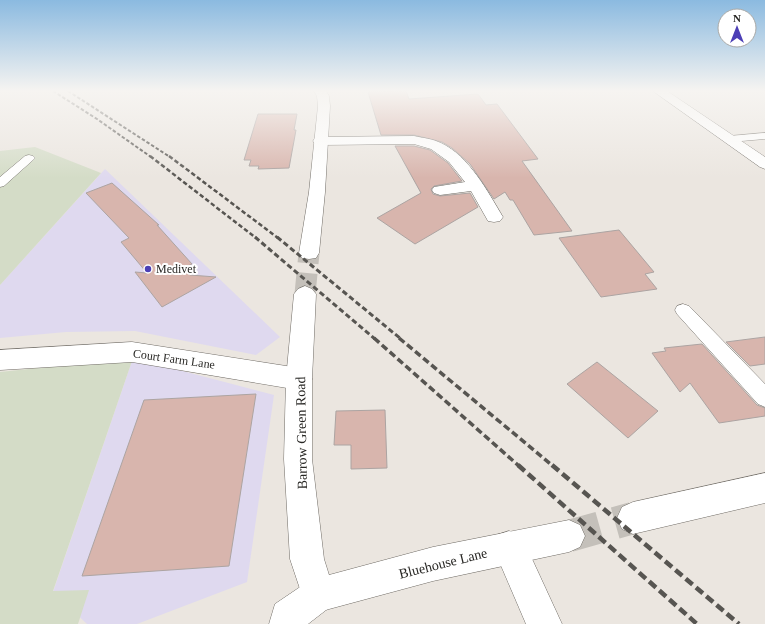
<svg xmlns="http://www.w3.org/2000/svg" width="765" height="624" viewBox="0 0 765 624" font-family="'Times New Roman',serif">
<rect width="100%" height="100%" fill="#ebe6e0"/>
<g fill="#dfd9ef">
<path d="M105 169 280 337 256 355 135 331 66 332 0 338V285Z"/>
<path d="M133 358 274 395 247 582 137 624H87L53 592Z"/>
</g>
<g fill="#d4dcc7">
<path d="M35 147 101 173 0 285V151Z"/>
<path d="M133 358 53 591 89 590 78 624H0V372Z"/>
</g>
<g fill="#d8b5ad" stroke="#aca4a2">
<path d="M406 91 409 99 478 94 486 105 497 104 538 159 522 161 572 231 534 235 513 200H510L505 192 494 199 470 164 452 148 442 142 414 135H381L368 92Z"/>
<path d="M258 114H297L294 130H296L289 168 258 169 259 166H249L251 160H244Z"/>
<path d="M395 146H414L430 150 448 163 462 181 434 186 431 189 433 194 440 196 470 193 478 207 415 244 377 218 421 193Z"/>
<path d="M112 183 159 225H157L192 264 183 268 190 275 216 277 162 307 135 272 147 273 121 242 129 238 86 193Z"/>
<path d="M619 230 654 272 645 274 657 289 601 297 559 238Z"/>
<path d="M765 337V364L750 366 726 342Z"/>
<path d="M702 344 757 405 765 408V416L719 423 690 383 680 392 652 353 666 351 664 348Z"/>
<path d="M597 362 658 411 628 438 567 384Z"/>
<path d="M256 394 229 566 82 576 144 400Z"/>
<path d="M385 410 387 468 351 469V445H334L336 411Z"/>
</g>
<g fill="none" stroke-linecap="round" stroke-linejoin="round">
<path stroke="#c4c0ba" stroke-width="21" stroke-dasharray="21 10" stroke-linecap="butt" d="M305 294 309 253"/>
<path stroke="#c4c0ba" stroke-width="32" stroke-dasharray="32 16" stroke-linecap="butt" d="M569 536 633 518"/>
<defs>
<g id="lane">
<path d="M765 133V139L730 142 725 139 730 136Z"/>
<path d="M29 155 33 156 35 158 33 160 4 186 0 187V177L25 156Z"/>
<path d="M683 304 689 306 765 384V407L758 404 677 314 675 310 677 306Z"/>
</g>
<g id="street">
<path d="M653 91H667L765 157V169L760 167Z"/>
<path d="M414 136C423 138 433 139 441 143 469 156 488 192 503 217L500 221 494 222 488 221 471 191 440 195 434 193 432 190 434 187 465 182 449 162 431 149 414 144 320 145 315 144 313 141 315 138 320 137Z"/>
<path d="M132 342 299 368 308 371 312 379 308 387 299 390 132 362 0 370V350Z"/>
<path d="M509 531 521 535 562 624H526L493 547 497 535Z"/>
<path d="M318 578 330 583 335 595 330 607 308 624H269L275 604 306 583Z"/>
</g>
<g id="secondary">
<path d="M314 91H326L329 96 330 106 325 192 319 253 316 258 309 259 302 258 299 253 309 192 318 106 317 96Z"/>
<path d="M305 286 312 289 316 294 312 379V459L324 559 329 575 433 547 569 520 580 525 585 536 580 547 569 552 433 581 318 612 306 607 290 559 284 459 286 379 294 294 298 289Z"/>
<path d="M765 473V503L633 534 622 529 617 518 622 507 633 502Z"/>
</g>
</defs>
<use href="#lane" stroke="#706c66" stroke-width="1"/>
<use href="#street" stroke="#706c66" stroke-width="1"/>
<use href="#secondary" stroke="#706c66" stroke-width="1"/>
<use href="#lane" fill="#fff" fill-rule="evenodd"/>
<use href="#street" fill="#fff" fill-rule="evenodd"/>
<use href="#secondary" fill="#fff" fill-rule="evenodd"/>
<g stroke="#575551" stroke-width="2" stroke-dasharray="3.5 2" stroke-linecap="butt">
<path d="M53 91 97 119 151 157"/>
<path d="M68 91 170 157"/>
</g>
<g stroke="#575551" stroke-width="2.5" stroke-dasharray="4.5 2.5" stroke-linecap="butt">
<path d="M150 156 256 238"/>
<path d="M169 156 278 238"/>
</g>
<g stroke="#575551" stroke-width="3" stroke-dasharray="5.5 3" stroke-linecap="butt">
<path d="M255 237 375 339"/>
<path d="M277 237 401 339"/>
</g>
<g stroke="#575551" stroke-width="3.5" stroke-dasharray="7 3.5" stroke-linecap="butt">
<path d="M374 338 519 466"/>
<path d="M399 338 553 466"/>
</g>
<g stroke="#575551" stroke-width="4.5" stroke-dasharray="9 4.5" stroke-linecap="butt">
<path d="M518 465 697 624"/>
<path d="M552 465 739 624"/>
</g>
</g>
<linearGradient id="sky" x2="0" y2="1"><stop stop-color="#8bbae0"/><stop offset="0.51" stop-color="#f6f4f1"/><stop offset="1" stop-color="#f6f4f1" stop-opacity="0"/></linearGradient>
<rect width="765" height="178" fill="url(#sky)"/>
<circle fill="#4c3fb6" stroke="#fff" stroke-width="1.5" cx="148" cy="269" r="4"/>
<g text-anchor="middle" stroke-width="4" stroke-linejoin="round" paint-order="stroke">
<g font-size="12" fill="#282724" stroke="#fff" text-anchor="start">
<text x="156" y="273">Medivet</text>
</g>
<g font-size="12" fill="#282724" stroke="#fff">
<text transform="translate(174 359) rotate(8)" y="4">Court Farm Lane</text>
</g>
<g font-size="14" fill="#282724" stroke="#fff">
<text transform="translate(301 433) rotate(-91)" y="5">Barrow Green Road</text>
<text transform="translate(443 563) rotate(-14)" y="5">Bluehouse Lane</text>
</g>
</g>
<g transform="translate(737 28)"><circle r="19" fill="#ffffff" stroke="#a9a9a7"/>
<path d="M0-3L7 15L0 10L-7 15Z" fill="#4c3fb6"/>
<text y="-6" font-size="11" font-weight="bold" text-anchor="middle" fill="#282724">N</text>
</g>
</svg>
